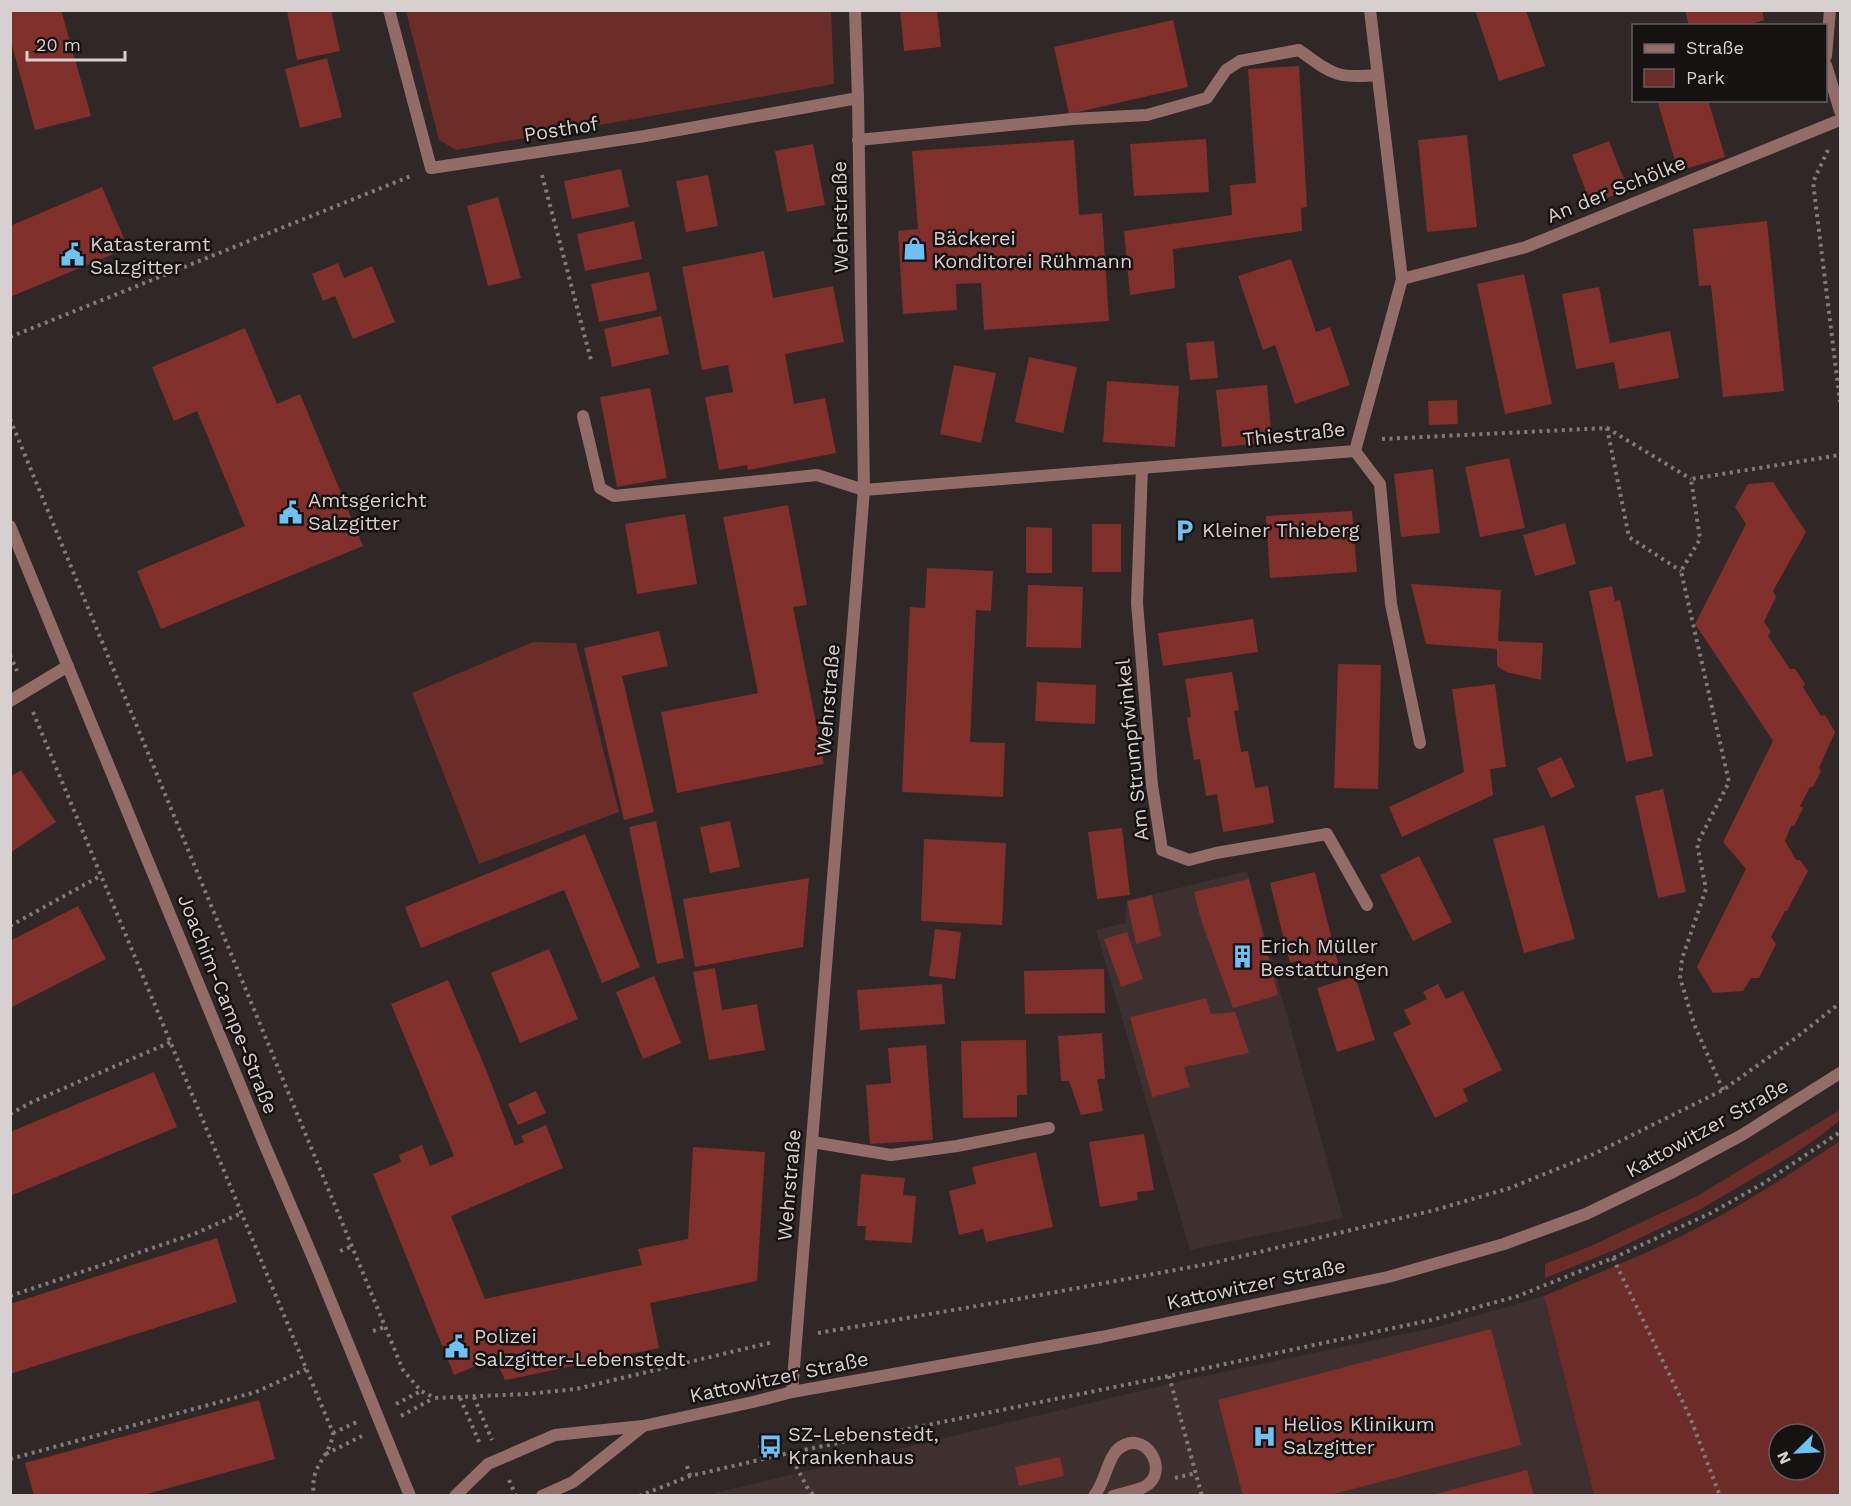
<svg xmlns="http://www.w3.org/2000/svg" width="1851" height="1506" viewBox="0 0 1851 1506" font-family="'Work Sans',sans-serif">
<rect width="100%" height="100%" fill="#2f2827"/>
<g fill="#3e302e">
<path d="M1247 871 1343 1218 1190 1250 1096 930 1125 923 1127 901Z"/>
<path d="M1544 1296 1594 1495 703 1496 1190 1379 1437 1327Z"/>
</g>
<g fill="#6c2c28" fill-rule="evenodd">
<path d="M406 11H831L834 84 456 150 439 140Z"/>
<path d="M533 642 576 643 619 812 479 864 412 693Z"/>
<path d="M1840 1110V1120L1819 1137 1788 1158 1699 1210 1617 1249 1545 1278V1264L1591 1246 1697 1196Z"/>
<path d="M1840 1141V1495H1594L1544 1296C1594 1274 1646 1255 1695 1229 1746 1203 1793 1172 1840 1141ZM1779 1434H1815V1470H1779Z"/>
</g>
<g fill="#812f2b">
<path d="M10 10H61L91 116 35 130 10 38Z"/>
<path d="M292 10H331L340 51 297 60 287 11Z"/>
<path d="M900 10H937L941 47 904 51Z"/>
<path d="M1475 10H1526L1545 66 1499 81Z"/>
<path d="M1685 10H1762L1764 20 1746 26H1689Z"/>
<path d="M1173 20 1188 87 1069 114 1054 47Z"/>
<path d="M327 58 342 117 300 128 285 69Z"/>
<path d="M1299 66 1307 207 1301 208 1302 231 1173 249 1175 288 1130 295 1124 231 1232 215 1230 185 1256 183 1248 69Z"/>
<path d="M1657 100H1708L1725 157 1678 171Z"/>
<path d="M1467 135 1477 227 1427 232 1418 140Z"/>
<path d="M1206 139 1209 192 1134 196 1130 144Z"/>
<path d="M1074 140 1079 215 1102 213 1109 321 984 330 981 283 956 284 957 310 903 314 898 231 918 229 912 151Z"/>
<path d="M1609 141 1628 190 1591 204 1572 155Z"/>
<path d="M813 144 825 205 787 212 775 151Z"/>
<path d="M621 169 629 207 572 219 564 181Z"/>
<path d="M708 175 718 226 686 232 676 181Z"/>
<path d="M102 187 128 248 10 297V226Z"/>
<path d="M498 197 521 278 488 286 467 206Z"/>
<path d="M634 221 642 259 585 271 577 234Z"/>
<path d="M1767 221 1784 391 1723 397 1711 285 1699 286 1693 229Z"/>
<path d="M764 251 773 298 833 286 844 342 785 354 794 404 825 398 836 453 748 470 747 465 719 470 705 397 733 392 728 365 702 370 682 267Z"/>
<path d="M1291 259 1316 332 1330 327 1350 385 1295 404 1275 345 1263 350 1238 276Z"/>
<path d="M338 263 344 278 372 266 395 322 353 339 335 296 323 301 312 274Z"/>
<path d="M649 272 657 310 599 322 591 284Z"/>
<path d="M1524 274 1552 404 1505 414 1477 284Z"/>
<path d="M1599 287 1610 343 1670 331 1679 378 1619 389 1614 362 1576 369 1562 294Z"/>
<path d="M661 316 669 354 612 367 604 329Z"/>
<path d="M245 328 277 404 300 394 363 546 161 629 137 571 245 526 197 411 174 421 152 367Z"/>
<path d="M1214 341 1218 378 1190 380 1186 343Z"/>
<path d="M1029 357 1077 367 1063 433 1015 422Z"/>
<path d="M954 365 996 373 981 443 940 434Z"/>
<path d="M1107 381 1179 386 1175 447 1103 442Z"/>
<path d="M1267 385 1272 442 1222 447 1216 390Z"/>
<path d="M650 388 667 478 617 487 600 397Z"/>
<path d="M1457 400 1458 424 1429 425 1428 401Z"/>
<path d="M1509 458 1525 528 1480 537 1465 467Z"/>
<path d="M1433 469 1440 533 1401 537 1394 474Z"/>
<path d="M1773 482 1806 532 1773 591 1776 597 1764 622 1771 632 1768 636 1790 669H1795L1805 684 1803 687 1821 716 1825 715 1835 732 1819 768 1821 771 1813 787H1810L1800 806 1803 808 1794 826H1791L1785 841 1796 860H1800L1808 871 1787 911H1785L1771 937 1776 944 1759 978H1751L1743 991 1713 993 1697 967 1746 869 1723 842 1773 741 1695 624 1746 524 1735 507 1748 484Z"/>
<path d="M788 505 807 605 793 607 824 764 677 793 661 712 758 693 723 517Z"/>
<path d="M1352 511 1357 572 1270 578 1266 516Z"/>
<path d="M685 514 697 584 637 594 625 524Z"/>
<path d="M1565 523 1576 564 1535 576 1523 535Z"/>
<rect x="1092" y="524" width="29" height="48"/>
<path d="M1026 527 1052 528V573H1026Z"/>
<path d="M927 568 993 571 991 611 976 610 970 742 1005 743 1003 797 902 792 910 607 925 608Z"/>
<path d="M1411 584 1501 590 1498 641 1543 643 1541 680 1506 672 1497 666V649L1426 644Z"/>
<path d="M1028 585 1083 587 1081 648 1026 647Z"/>
<path d="M1612 586 1615 601 1620 600 1653 756 1626 762 1589 591Z"/>
<path d="M1253 619 1258 652 1163 666 1158 633Z"/>
<path d="M659 631 668 666 622 676 654 812 624 820 584 648Z"/>
<path d="M1338 664 1381 665 1378 789 1334 788Z"/>
<path d="M1232 672 1239 710 1234 711 1241 752 1248 751 1255 788 1268 786 1274 823 1223 832 1217 794 1206 796 1200 759 1194 760 1187 718 1191 717 1185 679Z"/>
<path d="M1037 682 1096 685 1095 724 1035 721Z"/>
<path d="M1495 684 1506 767 1490 769 1493 795 1402 837 1389 807 1464 772 1452 689Z"/>
<path d="M1561 757 1575 787 1551 798 1537 768Z"/>
<path d="M21 770 56 822 10 853V777Z"/>
<path d="M1663 789 1686 892 1658 898 1635 796Z"/>
<path d="M656 821 684 958 657 964 629 827Z"/>
<path d="M730 821 740 867 710 873 700 827Z"/>
<path d="M1544 825 1575 939 1524 953 1493 839Z"/>
<path d="M1122 828 1130 895 1097 899 1088 832Z"/>
<path d="M585 834 640 967 602 983 564 890 421 948 405 907Z"/>
<path d="M924 839 1006 843 1002 925 921 921Z"/>
<path d="M1419 856 1452 922 1413 941 1380 875Z"/>
<path d="M1315 872 1340 971 1304 980 1299 961 1290 963 1270 883Z"/>
<path d="M809 878 803 947 695 967 683 899Z"/>
<path d="M1249 879 1278 995 1233 1008 1201 920 1194 892Z"/>
<path d="M1152 895 1161 936 1136 944 1127 901Z"/>
<path d="M78 906 106 959 10 1008V941Z"/>
<path d="M935 929 961 932 955 979 929 976Z"/>
<path d="M1127 932 1143 979 1121 987 1104 939Z"/>
<path d="M549 949 578 1019 520 1043 491 973Z"/>
<path d="M715 968 722 1010 757 1004 765 1050 709 1060 693 972Z"/>
<path d="M1104 969 1105 1013 1025 1014 1024 971Z"/>
<path d="M654 976 681 1043 643 1059 616 992Z"/>
<path d="M1355 976 1375 1040 1337 1052 1317 988Z"/>
<path d="M448 980 487 1072 515 1146 524 1142 521 1136 546 1125 563 1168 451 1216 485 1299 642 1265 638 1249 688 1239 693 1147 765 1152 757 1281 650 1303 659 1348 505 1380 495 1358 454 1375 373 1174 401 1162 399 1155 422 1145 430 1166 454 1156 391 1004Z"/>
<path d="M942 984 945 1024 860 1030 857 990Z"/>
<path d="M1438 984 1446 999 1463 991 1502 1070 1463 1089 1468 1101 1435 1118 1393 1033 1411 1024 1404 1010 1427 999 1423 992Z"/>
<path d="M1206 998 1211 1014 1235 1012 1249 1053 1184 1067 1190 1087 1152 1097 1130 1017Z"/>
<path d="M1102 1033 1105 1079H1097L1103 1111 1081 1115 1069 1081H1061L1058 1036Z"/>
<path d="M1026 1040 1027 1095H1017V1117L963 1118 961 1041Z"/>
<path d="M926 1045 933 1140 870 1144 866 1085 891 1083 888 1048Z"/>
<path d="M154 1072 177 1127 10 1196V1132Z"/>
<path d="M536 1091 546 1113 518 1125 508 1104Z"/>
<path d="M1144 1134 1154 1190 1137 1192 1138 1200 1100 1207 1089 1142Z"/>
<path d="M1036 1152 1053 1227 986 1242 983 1229 959 1235 949 1191 976 1184 972 1167Z"/>
<path d="M861 1174 905 1178 903 1195 916 1196 912 1243 865 1240 866 1226H857Z"/>
<path d="M217 1238 237 1302 10 1374V1304Z"/>
<path d="M1491 1329 1521 1445 1326 1496H1243L1218 1400Z"/>
<path d="M259 1400 275 1459 140 1496H34L25 1463Z"/>
<path d="M1060 1457 1064 1476 1019 1486 1015 1467Z"/>
<path d="M1527 1470 1534 1496H1432V1495Z"/>
</g>
<g fill="none" stroke-linecap="round" stroke-linejoin="round">
<g stroke="#807a79" stroke-width="4" stroke-dasharray="3 4.5" stroke-linecap="butt">
<path d="M1828 150 1813 182 1840 402"/>
<path d="M542 175 591 360"/>
<path d="M10 337 411 176"/>
<path d="M10 419 403 1370 421 1391 435 1398 527 1394 576 1389 773 1342"/>
<path d="M1607 428 1691 479"/>
<path d="M1382 439 1607 428 1629 537 1681 571"/>
<path d="M10 655 17 671"/>
<path d="M33 712 333 1433C330 1459 309 1464 314 1496"/>
<path d="M10 926 102 875"/>
<path d="M1723 1090 1694 1024 1680 978 1682 959 1706 889 1697 844 1729 782 1681 571 1700 539 1691 479 1840 455"/>
<path d="M10 1114 32 1102 171 1042"/>
<path d="M340 1251 353 1246"/>
<path d="M1613 1258 1690 1417 1720 1496"/>
<path d="M10 1296 194 1234 242 1213"/>
<path d="M373 1331 385 1327"/>
<path d="M818 1333 1018 1299 1213 1263 1435 1210 1510 1188 1594 1154 1723 1090 1797 1037 1840 1003"/>
<path d="M1169 1376 1202 1496"/>
<path d="M474 1397 492 1440"/>
<path d="M460 1398 480 1444"/>
<path d="M396 1404 421 1391"/>
<path d="M401 1416 434 1398"/>
<path d="M333 1433 357 1422"/>
<path d="M760 1445 764 1459"/>
<path d="M789 1453 807 1487 814 1496"/>
<path d="M326 1454 362 1436"/>
<path d="M10 1459 256 1392 306 1369"/>
<path d="M687 1466 690 1476"/>
<path d="M1175 1478 1196 1473"/>
<path d="M509 1480 516 1496"/>
<path d="M639 1496 690 1476 789 1453 1169 1376 1431 1320 1518 1296 1613 1258 1711 1213 1764 1183 1840 1132"/>
</g>
<g stroke="#936c67" stroke-width="12">
<path d="M858 140 1072 119 1147 115 1207 98 1226 70 1240 61 1299 50C1332 74 1336 79 1378 75"/>
<path d="M431 168 645 136 858 98"/>
<path d="M1402 279 1526 247 1840 120"/>
<path d="M583 416 600 488 614 496 817 475 864 490"/>
<path d="M1355 451 1380 484 1391 604 1420 743"/>
<path d="M812 1142 891 1155 957 1146 1049 1128"/>
<path d="M1094 1496C1105 1483 1107 1460 1117 1450 1145 1425 1172 1473 1144 1487 1135 1491 1123 1493 1113 1496"/>
</g>
<g stroke="#936c67" stroke-width="12">
<path d="M389 10 431 168"/>
<path d="M1826 56 1830 10"/>
<path d="M1826 65 1840 111"/>
<path d="M1142 468 1137 603 1152 785 1162 850 1189 860 1216 853 1327 834 1367 905"/>
<path d="M864 490 1355 451 1402 279 1370 10"/>
<path d="M10 701 68 666"/>
<path d="M792 1392 864 490 858 98 855 10"/>
</g>
<g stroke="#936c67" stroke-width="12">
<path d="M10 526 266 1148 316 1265 410 1496"/>
<path d="M455 1496 488 1464 555 1435 643 1426 753 1402 792 1392 1101 1337 1388 1277 1504 1244 1586 1214 1675 1171 1742 1135 1840 1073"/>
<path d="M542 1496 573 1482 642 1427"/>
</g>
</g>
<defs>
<symbol id="shop-bare" viewBox="-9 -9 18 18"><path d="M-5-2.5h2.3a2.7 3.5 0 0 1 5.4 0H5L5.5 6h-11ZM-1.5-2.5h3a1.5 2.3 0 0 0-3 0Z" fill="#6ec2f3" stroke="#151211" stroke-width="2.5" paint-order="stroke"/></symbol>
<symbol id="civic-bare" viewBox="-9 -9 18 18"><path d="M-.6-6.5H3V-4.5H.6V-3L4-1V1h2V6H-6V1h2V-1L-.6-3ZM-1.2 2.5V6h2.4V2.5Z" fill="#6ec2f3" stroke="#151211" stroke-width="2.5" paint-order="stroke"/></symbol>
<symbol id="parking-bare" viewBox="-9 -9 18 18"><path d="M-3.5-5.5H1a3.5 3.5 0 0 1 0 7H-1V5.5H-3.5ZM-1-3.4V-.6H.8a1.4 1.4 0 0 0 0-2.8Z" fill="#6ec2f3" stroke="#151211" stroke-width="2.5" paint-order="stroke"/></symbol>
<symbol id="building-bare" viewBox="-9 -9 18 18"><path d="M-4-6H4V6H1V3H-1V6H-4ZM-2.5-4.3h1.7v1.8h-1.7ZM.8-4.3h1.7v1.8H.8ZM-2.5-1h1.7V.8h-1.7ZM.8-1h1.7V.8H.8Z" fill="#6ec2f3" stroke="#151211" stroke-width="2.5" paint-order="stroke"/></symbol>
<symbol id="hospital-bare" viewBox="-9 -9 18 18"><path d="M-5-5h3v3.5h4V-5h3V5h-3V1.5h-4V5h-3Z" fill="#6ec2f3" stroke="#151211" stroke-width="2.5" paint-order="stroke"/></symbol>
<symbol id="bus-bare" viewBox="-9 -9 18 18"><path d="M-5-6H5V4H4V6H2V4H-2V6H-4V4H-5ZM-3.5-4V0h7V-4ZM-3.5 1.2v1.5H-2V1.2ZM2 1.2v1.5H3.5V1.2Z" fill="#6ec2f3" stroke="#151211" stroke-width="2.5" paint-order="stroke"/></symbol>
</defs>
<g fill-rule="evenodd">
<use href="#shop-bare" x="898" y="232" width="33" height="33"/>
<use href="#civic-bare" x="56" y="238" width="33" height="33"/>
<use href="#civic-bare" x="274" y="496" width="33" height="33"/>
<use href="#parking-bare" x="1168" y="514" width="33" height="33"/>
<use href="#building-bare" x="1226" y="940" width="33" height="33"/>
<use href="#civic-bare" x="440" y="1330" width="33" height="33"/>
<use href="#hospital-bare" x="1248" y="1420" width="33" height="33"/>
<use href="#bus-bare" x="754" y="1430" width="33" height="33"/>
</g>
<g text-anchor="middle" stroke-width="5" stroke-linejoin="round" paint-order="stroke">
<g font-size="20" fill="#d6d1d0" stroke="#151211">
<text transform="translate(561 129) rotate(-9)" y="7">Posthof</text>
<text transform="translate(1616 189) rotate(-22)" y="7">An der Schölke</text>
<text transform="translate(840 217) rotate(-91)" y="7">Wehrstraße</text>
<text transform="translate(1294 434) rotate(-6)" y="7">Thiestraße</text>
<text transform="translate(828 700) rotate(-85)" y="7">Wehrstraße</text>
<text transform="translate(1132 750) rotate(-96)" y="7">Am Strumpfwinkel</text>
<text transform="translate(228 1004) rotate(68)" y="7">Joachim-Campe-Straße</text>
<text transform="translate(1707 1128) rotate(-29)" y="7">Kattowitzer Straße</text>
<text transform="translate(789 1185) rotate(-85)" y="7">Wehrstraße</text>
<text transform="translate(1256 1284) rotate(-12)" y="7">Kattowitzer Straße</text>
<text transform="translate(779 1377) rotate(-12)" y="7">Kattowitzer Straße</text>
</g>
<g font-size="20" fill="#d6d1d0" stroke="#151211" text-anchor="start">
<text x="933" y="245">Bäckerei<tspan x="933" dy="23">Konditorei Rühmann</tspan></text>
<text x="90" y="251">Katasteramt<tspan x="90" dy="23">Salzgitter</tspan></text>
<text x="308" y="507">Amtsgericht<tspan x="308" dy="23">Salzgitter</tspan></text>
<text x="1202" y="537">Kleiner Thieberg</text>
<text x="1260" y="953">Erich Müller<tspan x="1260" dy="23">Bestattungen</tspan></text>
<text x="474" y="1343">Polizei<tspan x="474" dy="23">Salzgitter-Lebenstedt</tspan></text>
<text x="1283" y="1431">Helios Klinikum<tspan x="1283" dy="23">Salzgitter</tspan></text>
<text x="788" y="1441">SZ-Lebenstedt,<tspan x="788" dy="23">Krankenhaus</tspan></text>
</g>
</g>
<rect width="1851" height="1506" fill="none" stroke="#d6d1d0" stroke-width="24"/>
<rect x="1632" y="24" width="195" height="78" fill="#151211" stroke="#625e5d" stroke-width="1.5"/>
<rect x="1644" y="44" width="30" height="9" fill="#936c67" stroke="#625e5d" stroke-width="1.5"/>
<text x="1686" y="54" font-size="18" fill="#d6d1d0">Straße</text>
<rect x="1644" y="69" width="30" height="18" fill="#6c2c28" stroke="#625e5d" stroke-width="1.5"/>
<text x="1686" y="84" font-size="18" fill="#d6d1d0">Park</text>
<g transform="translate(1797 1452) rotate(246)"><circle r="28" fill="#151211" stroke="#625e5d" stroke-width="1.5"/>
<path d="M0-4.5L10 22L0 15L-10 22Z" fill="#6ec2f3"/>
<text y="-9" font-size="16" font-weight="bold" text-anchor="middle" fill="#d6d1d0">N</text>
</g>
<path d="M27 51v9h98v-9" fill="none" stroke="#d6d1d0" stroke-width="3"/>
<text x="36" y="51" font-size="18" fill="#d6d1d0" stroke="#151211" stroke-width="4.5" paint-order="stroke">20 m</text>
</svg>
